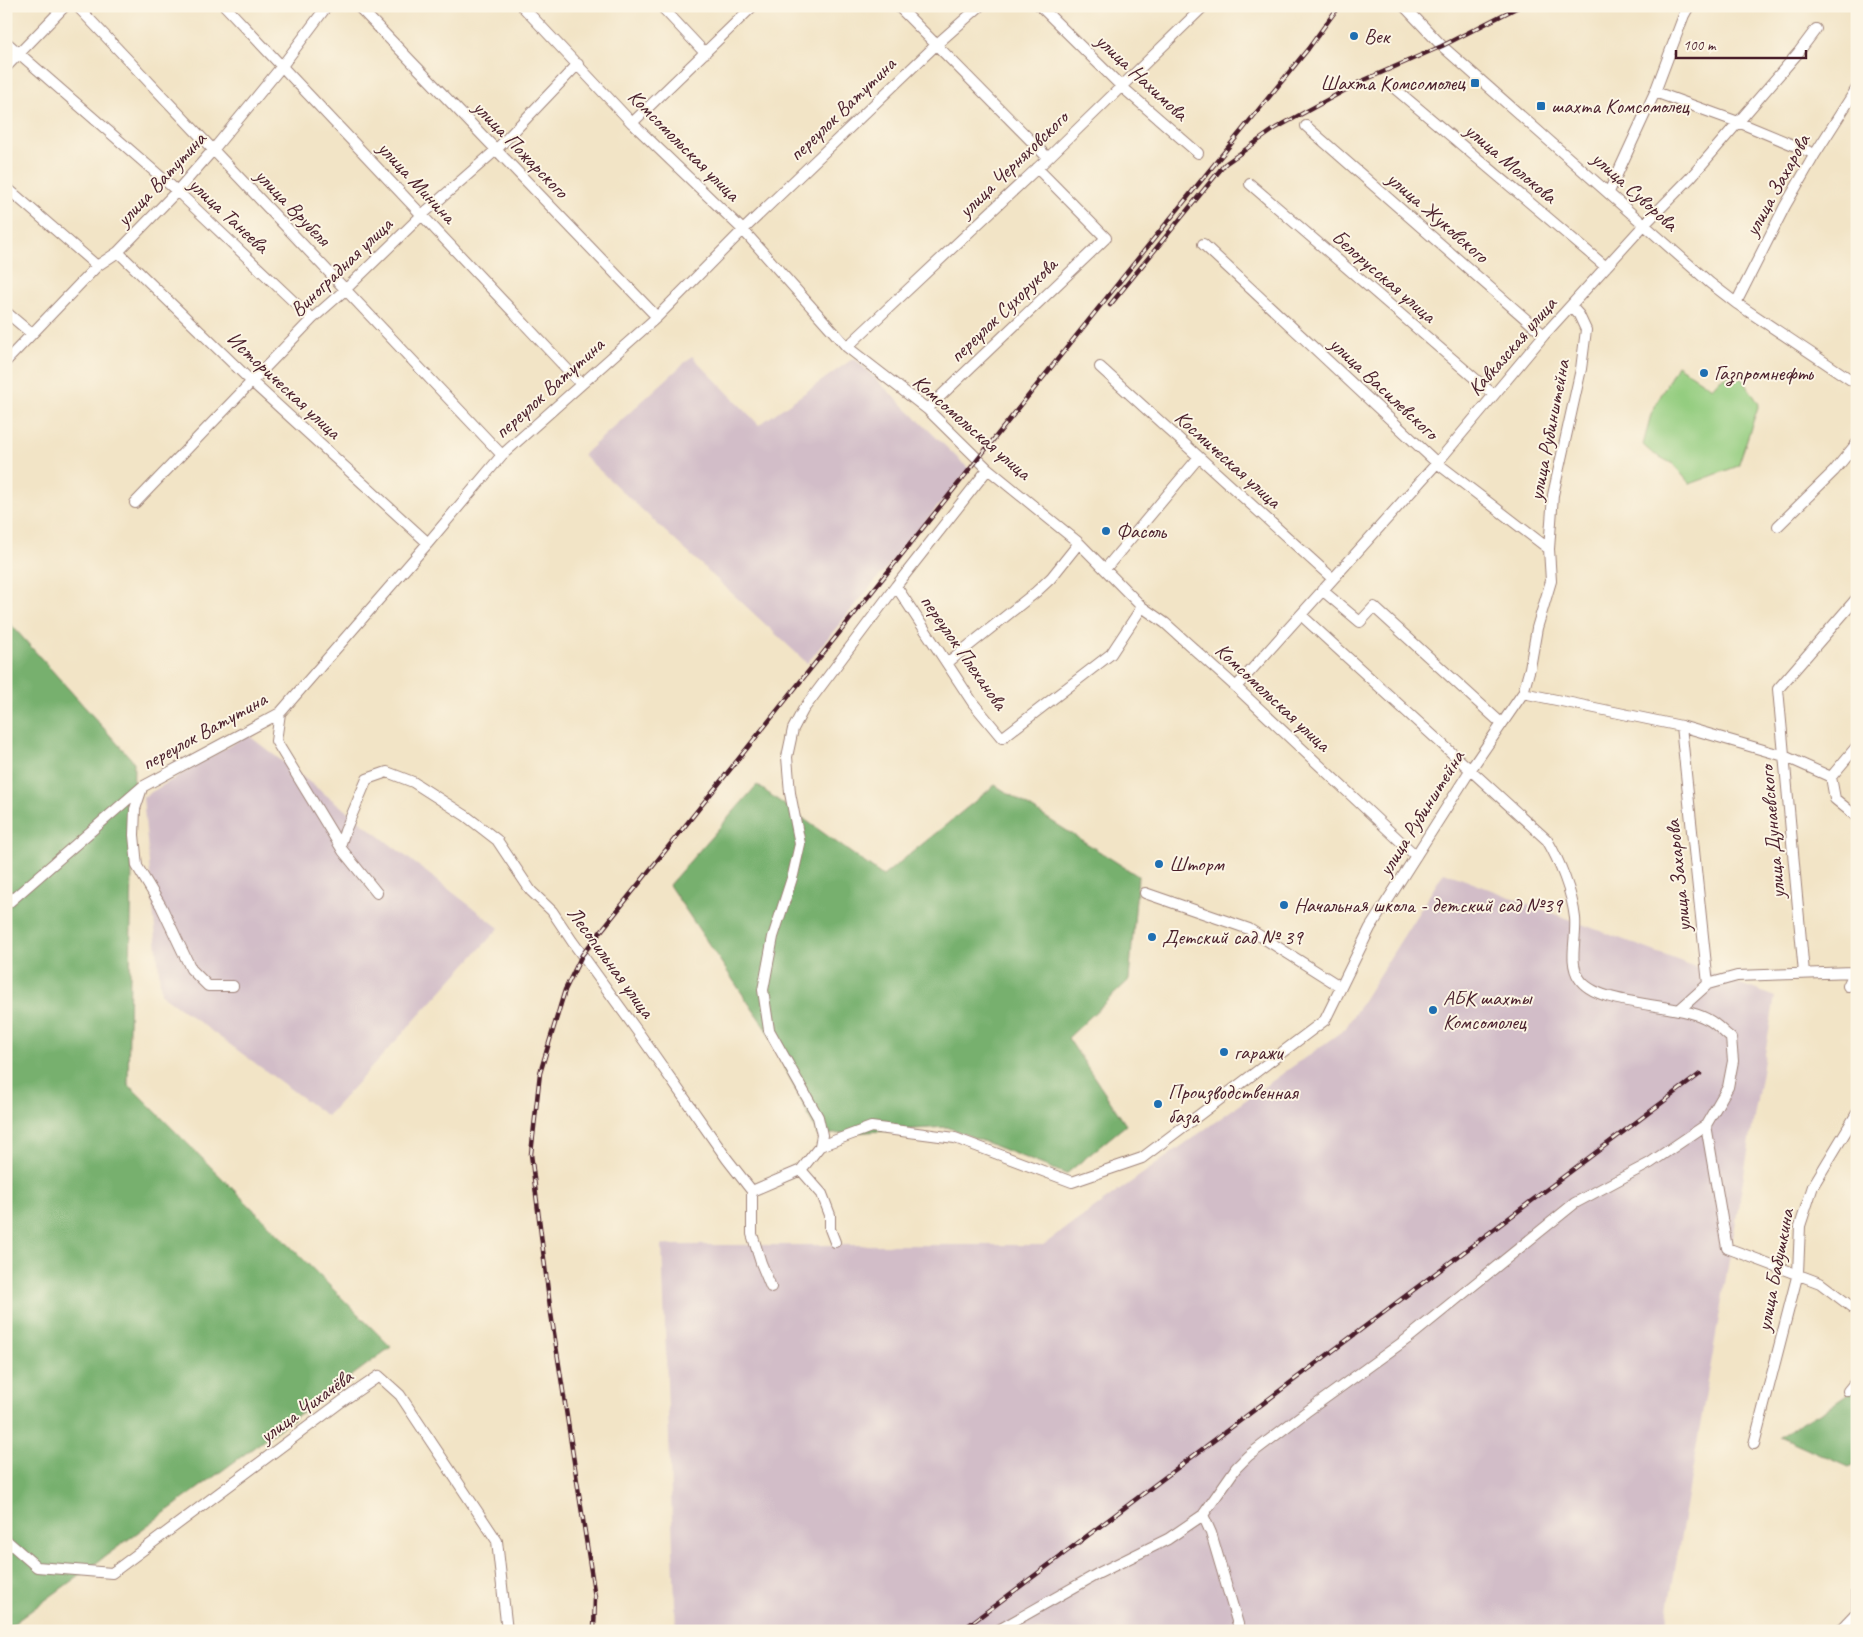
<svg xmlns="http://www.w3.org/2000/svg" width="1863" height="1637" viewBox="0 0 1863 1637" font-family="Caveat,sans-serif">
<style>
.industrial{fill:#d2bdc8}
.green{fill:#94cd80;stroke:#6f7656}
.forest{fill:#77b06e;stroke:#60684c}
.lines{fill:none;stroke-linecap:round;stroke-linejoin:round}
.minor-casing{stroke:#9e8278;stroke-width:12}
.minor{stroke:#fff;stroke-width:10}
.rail-casing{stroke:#4a1f2b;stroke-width:4.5}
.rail{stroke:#fcf5e5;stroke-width:2.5;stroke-dasharray:8;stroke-linecap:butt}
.poi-dot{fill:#1f6fb2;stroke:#fcf5e5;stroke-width:2}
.labels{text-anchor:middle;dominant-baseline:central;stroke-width:4;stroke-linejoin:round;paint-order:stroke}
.poi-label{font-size:21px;fill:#4a1f2b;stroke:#fcf5e5;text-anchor:start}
.street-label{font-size:21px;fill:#4a1f2b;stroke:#fcf5e5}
</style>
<rect width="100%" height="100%" fill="#fcf5e5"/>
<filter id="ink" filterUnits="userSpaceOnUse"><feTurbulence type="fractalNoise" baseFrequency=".02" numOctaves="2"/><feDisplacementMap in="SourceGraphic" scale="10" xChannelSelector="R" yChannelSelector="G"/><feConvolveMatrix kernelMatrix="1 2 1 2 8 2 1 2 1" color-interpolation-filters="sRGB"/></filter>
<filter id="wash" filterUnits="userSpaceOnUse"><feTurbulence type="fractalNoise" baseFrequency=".0096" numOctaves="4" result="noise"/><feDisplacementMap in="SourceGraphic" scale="20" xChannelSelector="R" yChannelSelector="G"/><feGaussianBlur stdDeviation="1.12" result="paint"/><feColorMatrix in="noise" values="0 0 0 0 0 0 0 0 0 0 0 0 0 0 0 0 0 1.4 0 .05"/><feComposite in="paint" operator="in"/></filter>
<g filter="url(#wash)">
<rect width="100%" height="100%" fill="#f2e4c6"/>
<path class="industrial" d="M692 356 759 425 854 358 969 469 807 663 583 455Z
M248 735 499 928 327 1116 161 994 143 797Z
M1444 872 1775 997 1666 1621 1641 1631H676L662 1245H1043L1345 1029Z"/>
<path class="green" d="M1677 365 1712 388 1720 379 1733 374 1744 381 1759 404 1738 466 1690 484 1673 464 1652 453 1643 445 1651 414Z"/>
<path class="forest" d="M6 619 134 762 128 1084 391 1347 6 1629Z
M757 785 883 876 995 785 1138 876 1129 980 1068 1038 1126 1125 1066 1174 947 1127 818 1135 766 1029 669 885Z
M1857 1388V1463L1849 1467 1780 1436 1828 1408Z"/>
</g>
<g filter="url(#ink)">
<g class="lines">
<g class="minor-casing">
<path id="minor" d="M77 6 502 455
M225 6 581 384
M358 6 657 317
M522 6 632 123 743 230 847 347 927 409 988 469 1079 543 1142 607 1165 623 1236 687 1416 856
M661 6 705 53
M898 6 1048 158
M1040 6 1121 86 1198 153
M1404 6 1442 46 1710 283 1736 303 1857 384
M6 42 177 191 312 319
M6 67 65 6
M1393 87 1606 267
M1655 92 1738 122 1815 154
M632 123 753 6
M1306 126 1544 335
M1250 184 1494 395
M6 187 97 266
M1609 192 1655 92 1684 15 1689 6
M1203 244 1437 463 1549 549
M118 252 251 381 428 543
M1736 303 1785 206 1815 154 1857 88
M6 312 32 334
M847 347 1048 158 1204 6
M6 361 97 266 118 252 177 191 213 150 282 66 327 6
M1100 367 1332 578
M927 409 1106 238 1037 168
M135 503 312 319 346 289 423 214 496 150 578 64
M1778 526 1834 471 1857 443
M1106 568 1199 457
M896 586 973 703 1002 738 1111 654 1142 607
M1322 590 1360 622 1374 607 1502 724
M947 663 1036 592 1051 578 1079 543
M1236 687 1437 463 1544 335 1644 225 1691 177 1798 53 1816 29
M1523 693 1681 726 1784 756 1831 777
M280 713 276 741 343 851 377 893
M1831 777 1835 799 1857 817
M1831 777 1857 746
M142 788 135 809 134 835 137 866 161 906 191 969 208 986H233
M340 846 345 831 367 779 387 772 413 782 466 816 497 840 531 891 552 911 572 941 638 1032 727 1159 752 1191
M1145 893 1249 929 1341 987
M6 905 142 787 280 713 428 543 502 455 657 317 743 230 937 44 980 6
M1804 973 1778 689 1857 598
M1708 984 1737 976 1854 972
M1848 986 1856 969
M1679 1010 1708 984 1681 726
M1706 1125 1727 1248 1820 1283 1857 1311
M820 1146 871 1127 955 1138 1072 1182 1142 1158 1325 1020 1370 928 1471 769 1523 693 1530 668 1537 628 1551 581 1549 549 1553 495 1581 369 1586 330 1579 315 1571 306
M835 1242 830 1229V1215L822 1194 801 1170 820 1146 822 1135 818 1117 769 1030 763 990 773 937 793 875 800 844 790 793 787 757 793 729 803 710 896 586 988 469
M771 1287 761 1263 752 1234V1191L801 1170
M1848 1391 1857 1380
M1754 1444 1798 1273 1800 1226 1813 1186 1857 1113
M6 1540 37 1567 112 1573 341 1402 379 1376 400 1395 497 1541 507 1631
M997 1631 1099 1573 1168 1539 1203 1515
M1240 1631 1211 1533 1203 1515 1236 1468 1248 1456 1306 1412 1407 1339 1575 1203 1650 1163 1706 1125 1728 1087 1733 1061 1731 1038C1723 1032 1716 1023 1707 1019 1676 1002 1596 1007 1579 978 1568 962 1577 937 1575 918 1572 892 1560 862 1547 840L1301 615
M1839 1631 1857 1612V1584"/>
</g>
<use href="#minor" class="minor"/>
<g class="rail-casing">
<path id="rail" d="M1110 305 1225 164 1276 128 1360 82 1442 46 1520 6
M594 1631 595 1597 550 1307 531 1154 540 1073 565 990 582 955 1148 246 1308 49 1339 6
M961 1631 1700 1074"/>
</g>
<use href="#rail" class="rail"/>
</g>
</g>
<g class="poi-dot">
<circle cx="1354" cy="36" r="5"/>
<rect x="1470" y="78" width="10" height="10" rx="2.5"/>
<rect x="1536" y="101" width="10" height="10" rx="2.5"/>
<circle cx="1704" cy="373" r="5"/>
<circle cx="1106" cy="531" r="5"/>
<circle cx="1159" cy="864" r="5"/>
<circle cx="1284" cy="905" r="5"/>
<circle cx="1152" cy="937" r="5"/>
<circle cx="1433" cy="1010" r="5"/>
<circle cx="1224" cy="1052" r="5"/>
<circle cx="1158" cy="1104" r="5"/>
</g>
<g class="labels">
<g class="poi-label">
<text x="1364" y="36">Век</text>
<text x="1465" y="83" text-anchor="end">Шахта Комсомолец</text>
<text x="1551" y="106">шахта Комсомолец</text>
<text x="1714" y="373">Газпромнефть</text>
<text x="1116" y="531">Фасоль</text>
<text x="1169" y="864">Шторм</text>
<text x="1294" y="905">Начальная школа - детский сад №39</text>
<text x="1162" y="937">Детский сад № 39</text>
<text x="1443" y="998">АБК шахты<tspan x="1443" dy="24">Комсомолец</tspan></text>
<text x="1234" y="1052">гаражи</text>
<text x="1168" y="1092">Производственная<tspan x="1168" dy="24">база</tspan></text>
</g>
<g class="street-label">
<text transform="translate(1142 77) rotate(43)">улица Нахимова</text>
<text transform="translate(842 109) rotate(-44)">переулок Ватутина</text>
<text transform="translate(684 145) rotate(45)">Комсомольская улица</text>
<text transform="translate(521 149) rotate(46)">улица Пожарского</text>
<text transform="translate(1511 163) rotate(40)">улица Молокова</text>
<text transform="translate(1013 164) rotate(-44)">улица Черняховского</text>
<text transform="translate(161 179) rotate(-47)">улица Ватутина</text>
<text transform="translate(417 182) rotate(47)">улица Минина</text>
<text transform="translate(1777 185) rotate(-61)">улица Захарова</text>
<text transform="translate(1635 191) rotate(42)">улица Суворова</text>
<text transform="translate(293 207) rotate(46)">улица Врубеля</text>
<text transform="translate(229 215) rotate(43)">улица Танеева</text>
<text transform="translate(1438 217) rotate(41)">улица Жуковского</text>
<text transform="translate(341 267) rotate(-44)">Виноградная улица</text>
<text transform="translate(1384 276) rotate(41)">Белорусская улица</text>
<text transform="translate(1003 310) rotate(-44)">переулок Сухорукова</text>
<text transform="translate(1512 346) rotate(-49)">Кавказская улица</text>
<text transform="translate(284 385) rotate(43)">Историческая улица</text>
<text transform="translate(549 388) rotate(-42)">переулок Ватутина</text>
<text transform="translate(1384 388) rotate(43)">улица Василевского</text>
<text transform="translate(972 427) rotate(41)">Комсомольская улица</text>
<text transform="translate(1549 430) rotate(-79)">улица Рубинштейна</text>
<text transform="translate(1228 459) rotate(42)">Космическая улица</text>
<text transform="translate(964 652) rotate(55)">переулок Плеханова</text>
<text transform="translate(1273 697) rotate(43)">Комсомольская улица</text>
<text transform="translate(204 731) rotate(-29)">переулок Ватутина</text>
<text transform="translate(1421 813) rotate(-58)">улица Рубинштейна</text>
<text transform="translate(1772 832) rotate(-95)">улица Дунаевского</text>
<text transform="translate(1678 876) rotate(-96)">улица Захарова</text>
<text transform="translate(611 962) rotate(54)">Лесопильная улица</text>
<text transform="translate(1775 1270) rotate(-79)">улица Бабушкина</text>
<text transform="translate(306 1406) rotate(-36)">улица Чихачёва</text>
</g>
</g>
<rect width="1863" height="1637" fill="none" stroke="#fcf5e5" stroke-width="25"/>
<path d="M1676 50v8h130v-8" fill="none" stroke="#4a1f2b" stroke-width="2.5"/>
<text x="1683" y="50" font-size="15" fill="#4a1f2b" stroke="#fcf5e5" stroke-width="4" paint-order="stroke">100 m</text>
</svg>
